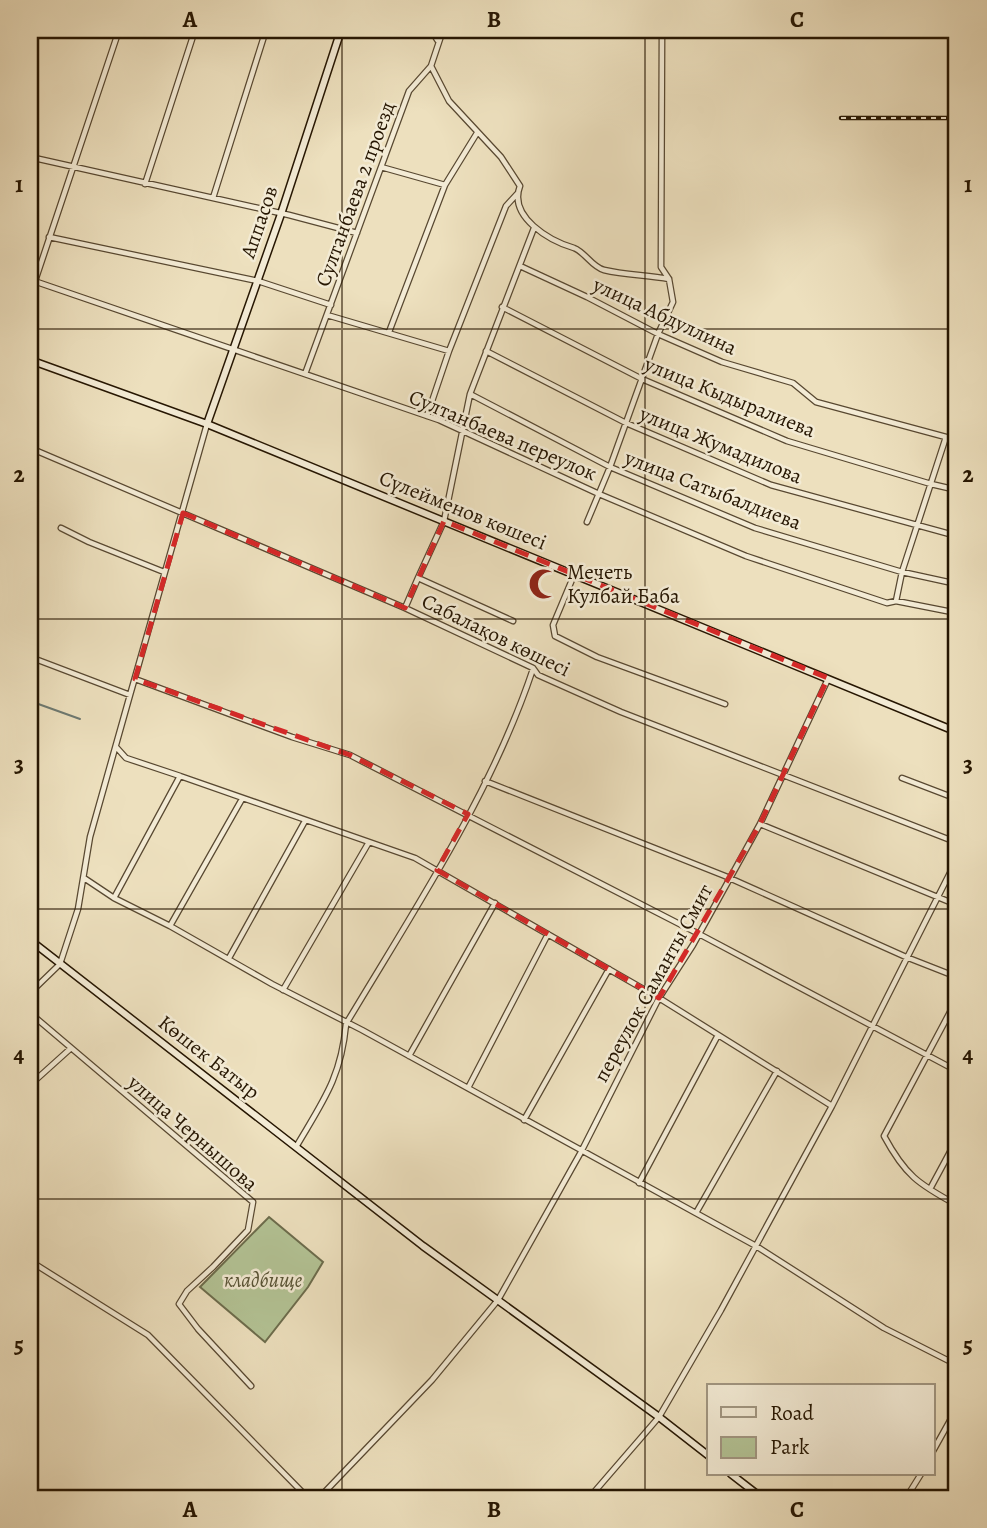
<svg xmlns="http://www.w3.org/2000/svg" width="987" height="1528" viewBox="0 0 987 1528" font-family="Alegreya,serif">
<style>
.green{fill:#b3c395;stroke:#6c6c4c;stroke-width:2}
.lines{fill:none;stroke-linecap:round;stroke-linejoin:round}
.stream{stroke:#6d7971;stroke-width:2}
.street-casing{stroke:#584831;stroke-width:7}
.secondary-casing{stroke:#261602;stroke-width:9}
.street{stroke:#f3ebd5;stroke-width:4.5}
.secondary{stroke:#f3ebd5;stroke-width:6}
.rail-casing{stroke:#261602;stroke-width:4.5}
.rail{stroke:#f3ebd5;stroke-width:2;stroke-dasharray:5;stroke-linecap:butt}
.marked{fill:none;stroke:#d62828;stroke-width:5;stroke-dasharray:14 9;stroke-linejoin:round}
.grid{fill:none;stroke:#261602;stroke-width:2;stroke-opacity:0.55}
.labels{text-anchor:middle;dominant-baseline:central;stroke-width:5;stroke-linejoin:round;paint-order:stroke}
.street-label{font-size:21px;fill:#261602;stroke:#f3ebd5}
.poi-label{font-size:21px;fill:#261602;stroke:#f3ebd5;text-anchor:start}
.park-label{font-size:21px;font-style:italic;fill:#575335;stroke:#f3ebd5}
.neatline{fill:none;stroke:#261602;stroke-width:2.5}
.grid-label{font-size:23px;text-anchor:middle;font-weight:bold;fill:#261602}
</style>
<rect width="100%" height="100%" fill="#ede0be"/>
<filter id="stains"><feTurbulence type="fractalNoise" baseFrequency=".00286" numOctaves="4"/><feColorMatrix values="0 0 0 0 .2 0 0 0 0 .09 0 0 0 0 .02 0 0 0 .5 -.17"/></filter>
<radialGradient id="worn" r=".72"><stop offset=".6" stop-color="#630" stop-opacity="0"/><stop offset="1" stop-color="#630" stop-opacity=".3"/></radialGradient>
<path class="green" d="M269 1217 323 1262 308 1287 265 1342 200 1287Z"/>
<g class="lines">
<path class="stream" d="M30 701 80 719"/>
<g class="street-casing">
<path id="street" d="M431 30 438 41
M431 66 449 101 501 157 520 186C508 217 550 241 574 248 585 252 592 267 604 270 625 275 648 275 669 279
M30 157 289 215 357 233
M381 167 445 185
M145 184 195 30
M213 198 266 30
M49 237 258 281 331 305
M520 266 587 297 658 334 722 362 793 383 816 402 957 440
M34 281 439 420 599 494 746 556 887 603 896 601 957 613
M30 296 119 30
M502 307 642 379 787 441 931 484 957 490
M327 315 449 351
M389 332 445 185 477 133
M486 351 626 423 771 485 957 536
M305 374 409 91 431 66 443 30
M470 394 610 467 755 528 902 572 957 584
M427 416 449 351 506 206 517 194
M30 448 405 608 533 668 538 675 621 712 953 841
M587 522 610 467 658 334 673 302 669 279 661 267 662 30
M61 528 89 542 164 572
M574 575 553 625 555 636 597 657 725 704
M418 578 444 521 470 394 534 228
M896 601 902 572 946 437
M405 608 418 578 513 621
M30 657 130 695 207 424
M135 679 292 737 350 755 699 934 957 1071
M117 748 126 758 180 776
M902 778 957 799
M485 781 725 876 906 957 957 977
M760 824 957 905
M957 830 953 841 957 853
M84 878 114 898
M170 926 242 799
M229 958 305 821
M283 990 369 842
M30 993 60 964 78 909 90 837 130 695
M957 999 884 1136C905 1175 918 1184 957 1205
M30 1013 253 1202 248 1230 213 1267 187 1291 179 1304 198 1329 251 1386
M409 1056 495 903
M30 1085 70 1049
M468 1088 548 934
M832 1106 659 998 415 858 180 776 114 898 170 926 272 984 362 1030 756 1246 884 1328 957 1365
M524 1120 609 969
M296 1147C323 1101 341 1078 346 1024 414 910 491 795 533 669
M639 1183 718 1035
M930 1189 957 1139
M696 1213 777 1071
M30 1261 148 1335 308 1498
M933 1451 957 1408
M319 1498 432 1380 498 1300 581 1152 659 998 693 945 760 824 828 679
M589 1498 659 1417 721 1310 832 1106 957 859
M906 1498 921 1474"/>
</g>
<g class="secondary-casing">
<path id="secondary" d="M30 360 207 424 957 732
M207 424 281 214 341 30
M30 940 423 1246 659 1417 709 1456
M731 1474 762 1498"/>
</g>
<use href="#street" class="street"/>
<use href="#secondary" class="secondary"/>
<g class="rail-casing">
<path id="rail" d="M841 118H957"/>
</g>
<use href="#rail" class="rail"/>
</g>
<path class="marked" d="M183 513 405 608 444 521 828 678 760 824 659 998 437 870 468 814 350 755 135 679Z"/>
<path class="grid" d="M342 30V1498M645 30V1498M30 329H957M30 619H957M30 909H957M30 1199H957"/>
<defs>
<g id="mosque-bare" transform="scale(2.415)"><path d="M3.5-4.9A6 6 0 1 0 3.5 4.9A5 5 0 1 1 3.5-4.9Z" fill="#8f2418" stroke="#f3ebd5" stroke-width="2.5" paint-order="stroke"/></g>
</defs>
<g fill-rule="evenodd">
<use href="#mosque-bare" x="544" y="584"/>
</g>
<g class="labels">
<g class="street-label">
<text transform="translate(355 194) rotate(-70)">Султанбаева 2 проезд</text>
<text transform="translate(259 222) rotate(-71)">Аппасов</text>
<text transform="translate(665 316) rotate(25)">улица Абдуллина</text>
<text transform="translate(730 397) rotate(22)">улица Кыдыралиева</text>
<text transform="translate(503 435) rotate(23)">Султанбаева переулок</text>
<text transform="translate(721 445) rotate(22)">улица Жумадилова</text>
<text transform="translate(713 490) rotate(21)">улица Сатыбалдиева</text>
<text transform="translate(463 510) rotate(22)">Сүлейменов көшесі</text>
<text transform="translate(496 635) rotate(26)">Сабалақов көшесі</text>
<text transform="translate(653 983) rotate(-61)">переулок Саманты Смит</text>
<text transform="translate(209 1057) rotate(38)">Көшек Батыр</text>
<text transform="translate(193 1133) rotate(41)">улица Чернышова</text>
</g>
<g class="poi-label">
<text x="567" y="572">Мечеть<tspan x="567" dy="24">Кулбай Баба</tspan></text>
</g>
<g class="park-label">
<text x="263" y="1280">кладбище</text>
</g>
</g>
<rect width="987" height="1528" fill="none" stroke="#ede0be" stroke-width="77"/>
<rect x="707" y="1384" width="228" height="91" fill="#f3ebd5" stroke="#a19681" stroke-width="2"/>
<rect x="721" y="1407" width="35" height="10" fill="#f3ebd5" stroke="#a19681" stroke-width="2"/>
<text x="770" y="1420" font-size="21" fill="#261602">Road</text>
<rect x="721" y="1437" width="35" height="21" fill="#b3c395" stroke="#a19681" stroke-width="2"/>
<text x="770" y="1454" font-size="21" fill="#261602">Park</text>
<rect x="38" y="38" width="910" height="1452" class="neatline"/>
<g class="grid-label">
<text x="190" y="27">A</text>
<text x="494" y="27">B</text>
<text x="797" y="27">C</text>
<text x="19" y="192">1</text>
<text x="968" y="192">1</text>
<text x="19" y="482">2</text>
<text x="968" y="482">2</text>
<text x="19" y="772">3</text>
<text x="968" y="772">3</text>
<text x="19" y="1062">4</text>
<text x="968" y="1062">4</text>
<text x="19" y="1352">5</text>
<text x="968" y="1352">5</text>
<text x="190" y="1517">A</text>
<text x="494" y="1517">B</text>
<text x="797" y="1517">C</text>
</g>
<rect width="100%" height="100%" filter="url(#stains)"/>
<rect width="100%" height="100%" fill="url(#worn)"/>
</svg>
